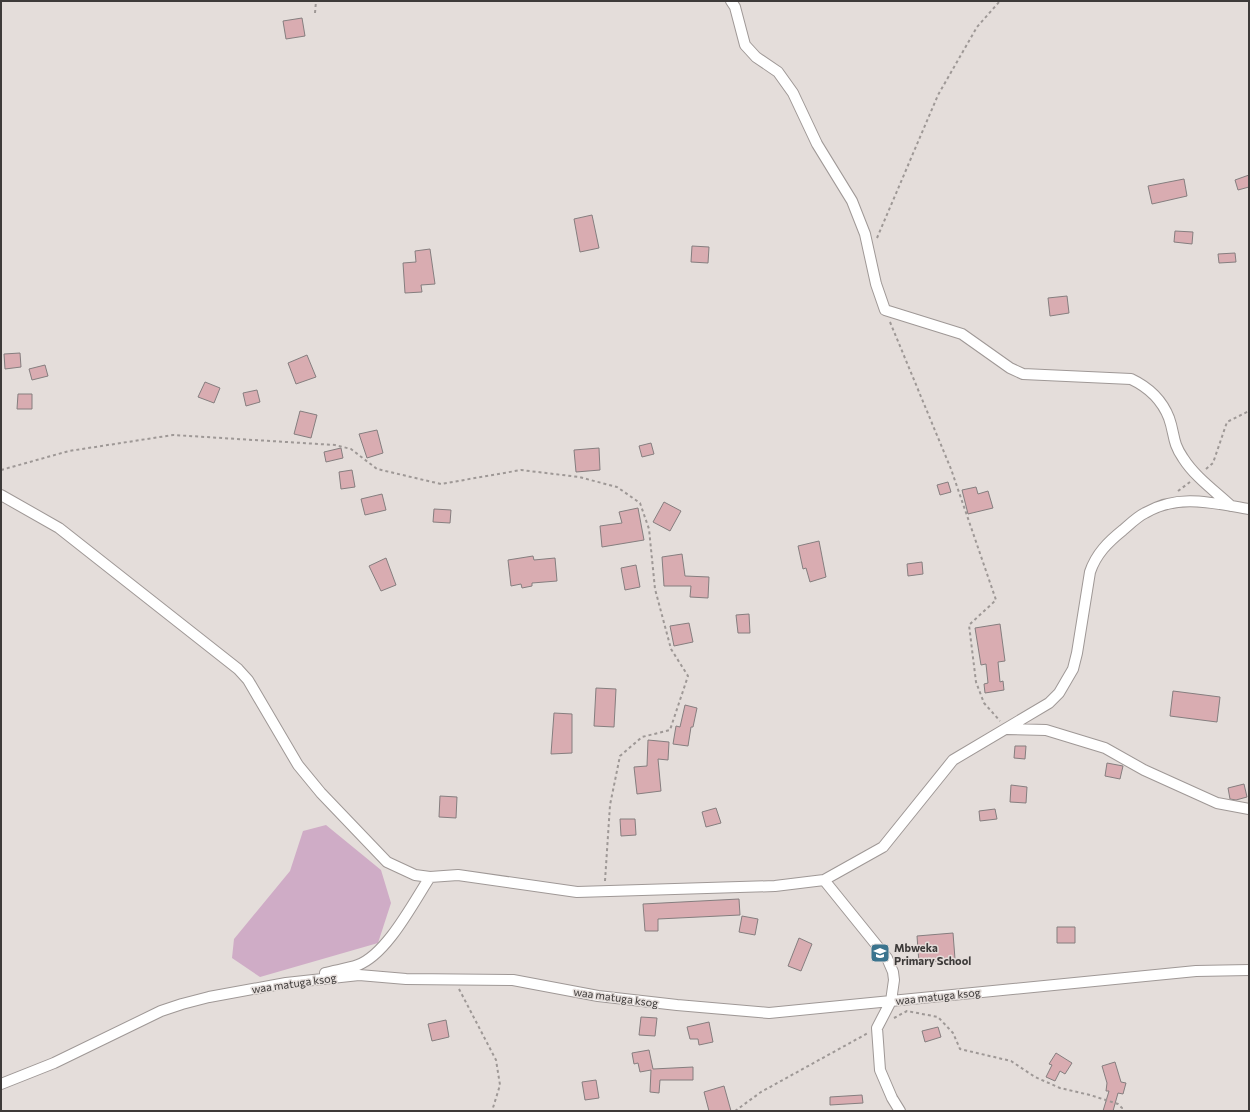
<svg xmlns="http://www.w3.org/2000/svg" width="1250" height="1112" viewBox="0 0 1250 1112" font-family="Commissioner,sans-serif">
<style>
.water{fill:#cfacc6}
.building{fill:#d9acb1;stroke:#857e7f}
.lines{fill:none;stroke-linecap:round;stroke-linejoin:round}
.street-casing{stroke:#9f9896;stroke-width:12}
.path{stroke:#9e9896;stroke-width:2;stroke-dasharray:3 3;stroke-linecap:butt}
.street{stroke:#fff;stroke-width:10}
.labels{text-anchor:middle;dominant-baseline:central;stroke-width:3;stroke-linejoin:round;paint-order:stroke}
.poi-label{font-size:11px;font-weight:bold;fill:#3d3a39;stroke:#e4ddda;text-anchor:start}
.street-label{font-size:11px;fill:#3d3a39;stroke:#e4ddda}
</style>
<rect width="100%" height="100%" fill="#e4ddda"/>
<path class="water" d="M326 825 381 870 391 903 378 943 260 977 232 958 234 939 290 871 303 831Z"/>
<path class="building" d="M302 18 305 36 286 39 283 21Z
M1249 175V187L1238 190 1235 180Z
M1184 179 1187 196 1152 204 1148 186Z
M592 215 599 248 580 252 574 219Z
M1175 231 1193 232 1192 244 1174 242Z
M692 246 709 247 708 263 691 262Z
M430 249 435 284 421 285 422 292 405 293 403 263 416 262 415 251Z
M1235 253 1236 262 1219 263 1218 254Z
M1067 296 1069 313 1050 316 1048 298Z
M20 353 21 367 5 369 4 354Z
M307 355 316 377 296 384 288 363Z
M45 365 48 376 32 380 29 369Z
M205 382 220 388 214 403 198 397Z
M257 390 260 402 246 406 243 393Z
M18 394H32V409H17Z
M300 411 317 415 311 438 294 434Z
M377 430 383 453 367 458 359 434Z
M651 443 654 454 642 457 639 446Z
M341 448 343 458 326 462 324 452Z
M599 448 600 470 576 472 574 450Z
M352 470 355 487 341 489 339 472Z
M948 482 951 492 940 495 937 485Z
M976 487 978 494 988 491 993 508 968 514 962 490Z
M382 494 386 510 365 515 361 499Z
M664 502 681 511 670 531 653 522Z
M638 508 644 540 602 547 600 526 622 523 619 512Z
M434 509 451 510 450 523 433 522Z
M819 541 826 577 810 582 806 568 803 569 798 546Z
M682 554 685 576 709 577 708 598 690 597 691 586H664L662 557Z
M533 556 534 560 555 558 557 581 532 583V586L522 588 521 584 511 586 508 560Z
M386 558 396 585 381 591 369 566Z
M922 562 923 574 908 576 907 564Z
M636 565 640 587 625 590 621 568Z
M749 614 750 633H738L736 615Z
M689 623 693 642 674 646 670 626Z
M1000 624 1005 661 998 662 1000 682 1003 681 1004 690 985 693 984 684 988 683 986 664 981 665 975 628Z
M596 688 616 689 614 727 594 726Z
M1173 691 1220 697 1217 722 1170 716Z
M685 705 697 708 693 727H691L688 746 673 744 676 726 680 727Z
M554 713 572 714V753L551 754Z
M648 740 669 742 668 760 658 759 661 791 637 794 634 767 647 766Z
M1015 746H1026L1025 759 1014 758Z
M1107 763 1123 766 1120 779 1105 776Z
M1244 784 1247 797 1236 800 1230 799 1228 788Z
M1011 785 1027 787 1026 803 1010 802Z
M440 796 457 797 456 818 439 817Z
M716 808 721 823 706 827 702 812Z
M995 809 997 819 980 821 979 811Z
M620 819H635L636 835 621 836Z
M739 899 740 915 658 919V931H645L643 904Z
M742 916 758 919 755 935 739 932Z
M1057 927H1075V943H1057Z
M953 933 955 959 919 963 917 936Z
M799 938 812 944 801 971 788 966Z
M641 1017 657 1018 655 1036 639 1035Z
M446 1020 449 1037 432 1041 428 1024Z
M709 1022 713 1042 699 1045 698 1039H690L687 1027Z
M938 1027 941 1037 925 1042 922 1031Z
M649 1050 653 1069 693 1067V1080H660L659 1093 650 1092 651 1070 640 1072 638 1063 634 1064 632 1053Z
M1056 1053 1072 1063 1065 1074 1060 1071 1055 1081 1046 1077 1052 1065 1049 1064Z
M1115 1062 1121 1082 1126 1083 1123 1094 1118 1093 1113 1111H1103L1109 1091H1106L1107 1083 1102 1066Z
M596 1080 599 1098 585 1100 582 1082Z
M724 1086 731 1111H709L704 1092Z
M862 1095 863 1103 830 1105V1097Z"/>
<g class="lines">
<g class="street-casing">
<path id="street" d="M731 1 735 7 745 45 756 57 778 72 793 93 817 144 852 201 865 234 876 284 885 310 962 334 1010 368 1023 374 1131 379C1148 387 1162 400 1169 418 1175 435 1172 442 1183 458 1195 477 1215 491 1231 506
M1 495 59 528 238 669 248 680 298 765 321 793 387 862 415 875 430 877 458 875 577 892 775 886 824 880 883 847 953 760 1049 703 1059 693 1073 669 1077 653 1090 572C1096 554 1108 542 1123 530 1130 524 1137 517 1145 513 1179 493 1213 503 1249 509
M1007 729 1046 730 1105 748 1144 770 1217 803 1249 809
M824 880 887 958 893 972 894 980 891 1001 877 1028 880 1070 892 1098 900 1111
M325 973C336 970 347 969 358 965 387 954 413 903 430 877
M1 1084 54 1063 161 1011 182 1004 209 997 286 983 359 975 406 979 513 980 598 996 677 1005 769 1013 1196 971 1249 970"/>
</g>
<path class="path" d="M315 13 316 1
M877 238 938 95 977 27 1000 1
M890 322 951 469 996 600 969 625 976 682 984 703 1000 721
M1206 469 1213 463 1227 422 1249 411
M1 470 69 451 173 435 335 445 351 449 377 469 441 484 521 470 579 477 617 487 640 503 649 529 655 589 671 649 688 676 670 730 642 737 620 756 610 805 605 881
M1178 491 1190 482
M459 989 496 1060 500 1085 492 1111
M894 1018 907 1011 938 1017 953 1033 960 1049 1011 1061 1035 1077 1060 1088 1090 1095 1118 1104 1122 1108 1121 1111
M735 1111 761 1092 868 1033"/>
<use href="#street" class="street"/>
</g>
<defs>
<g id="school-square" transform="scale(1)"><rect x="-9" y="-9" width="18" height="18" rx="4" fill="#3b748e" stroke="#e4ddda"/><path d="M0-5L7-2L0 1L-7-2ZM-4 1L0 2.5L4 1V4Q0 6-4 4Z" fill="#fff"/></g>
</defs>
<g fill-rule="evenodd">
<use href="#school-square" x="880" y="953"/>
</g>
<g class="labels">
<g class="poi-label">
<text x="894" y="947">Mbweka<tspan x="894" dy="13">Primary School</tspan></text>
</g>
<g class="street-label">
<text transform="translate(294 983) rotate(-8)">waa matuga ksog</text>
<text transform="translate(938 996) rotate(-6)">waa matuga ksog</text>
<text transform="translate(616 997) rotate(8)">waa matuga ksog</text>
</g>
</g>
<rect width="1250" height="1112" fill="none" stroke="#3d3a39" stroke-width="4"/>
</svg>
